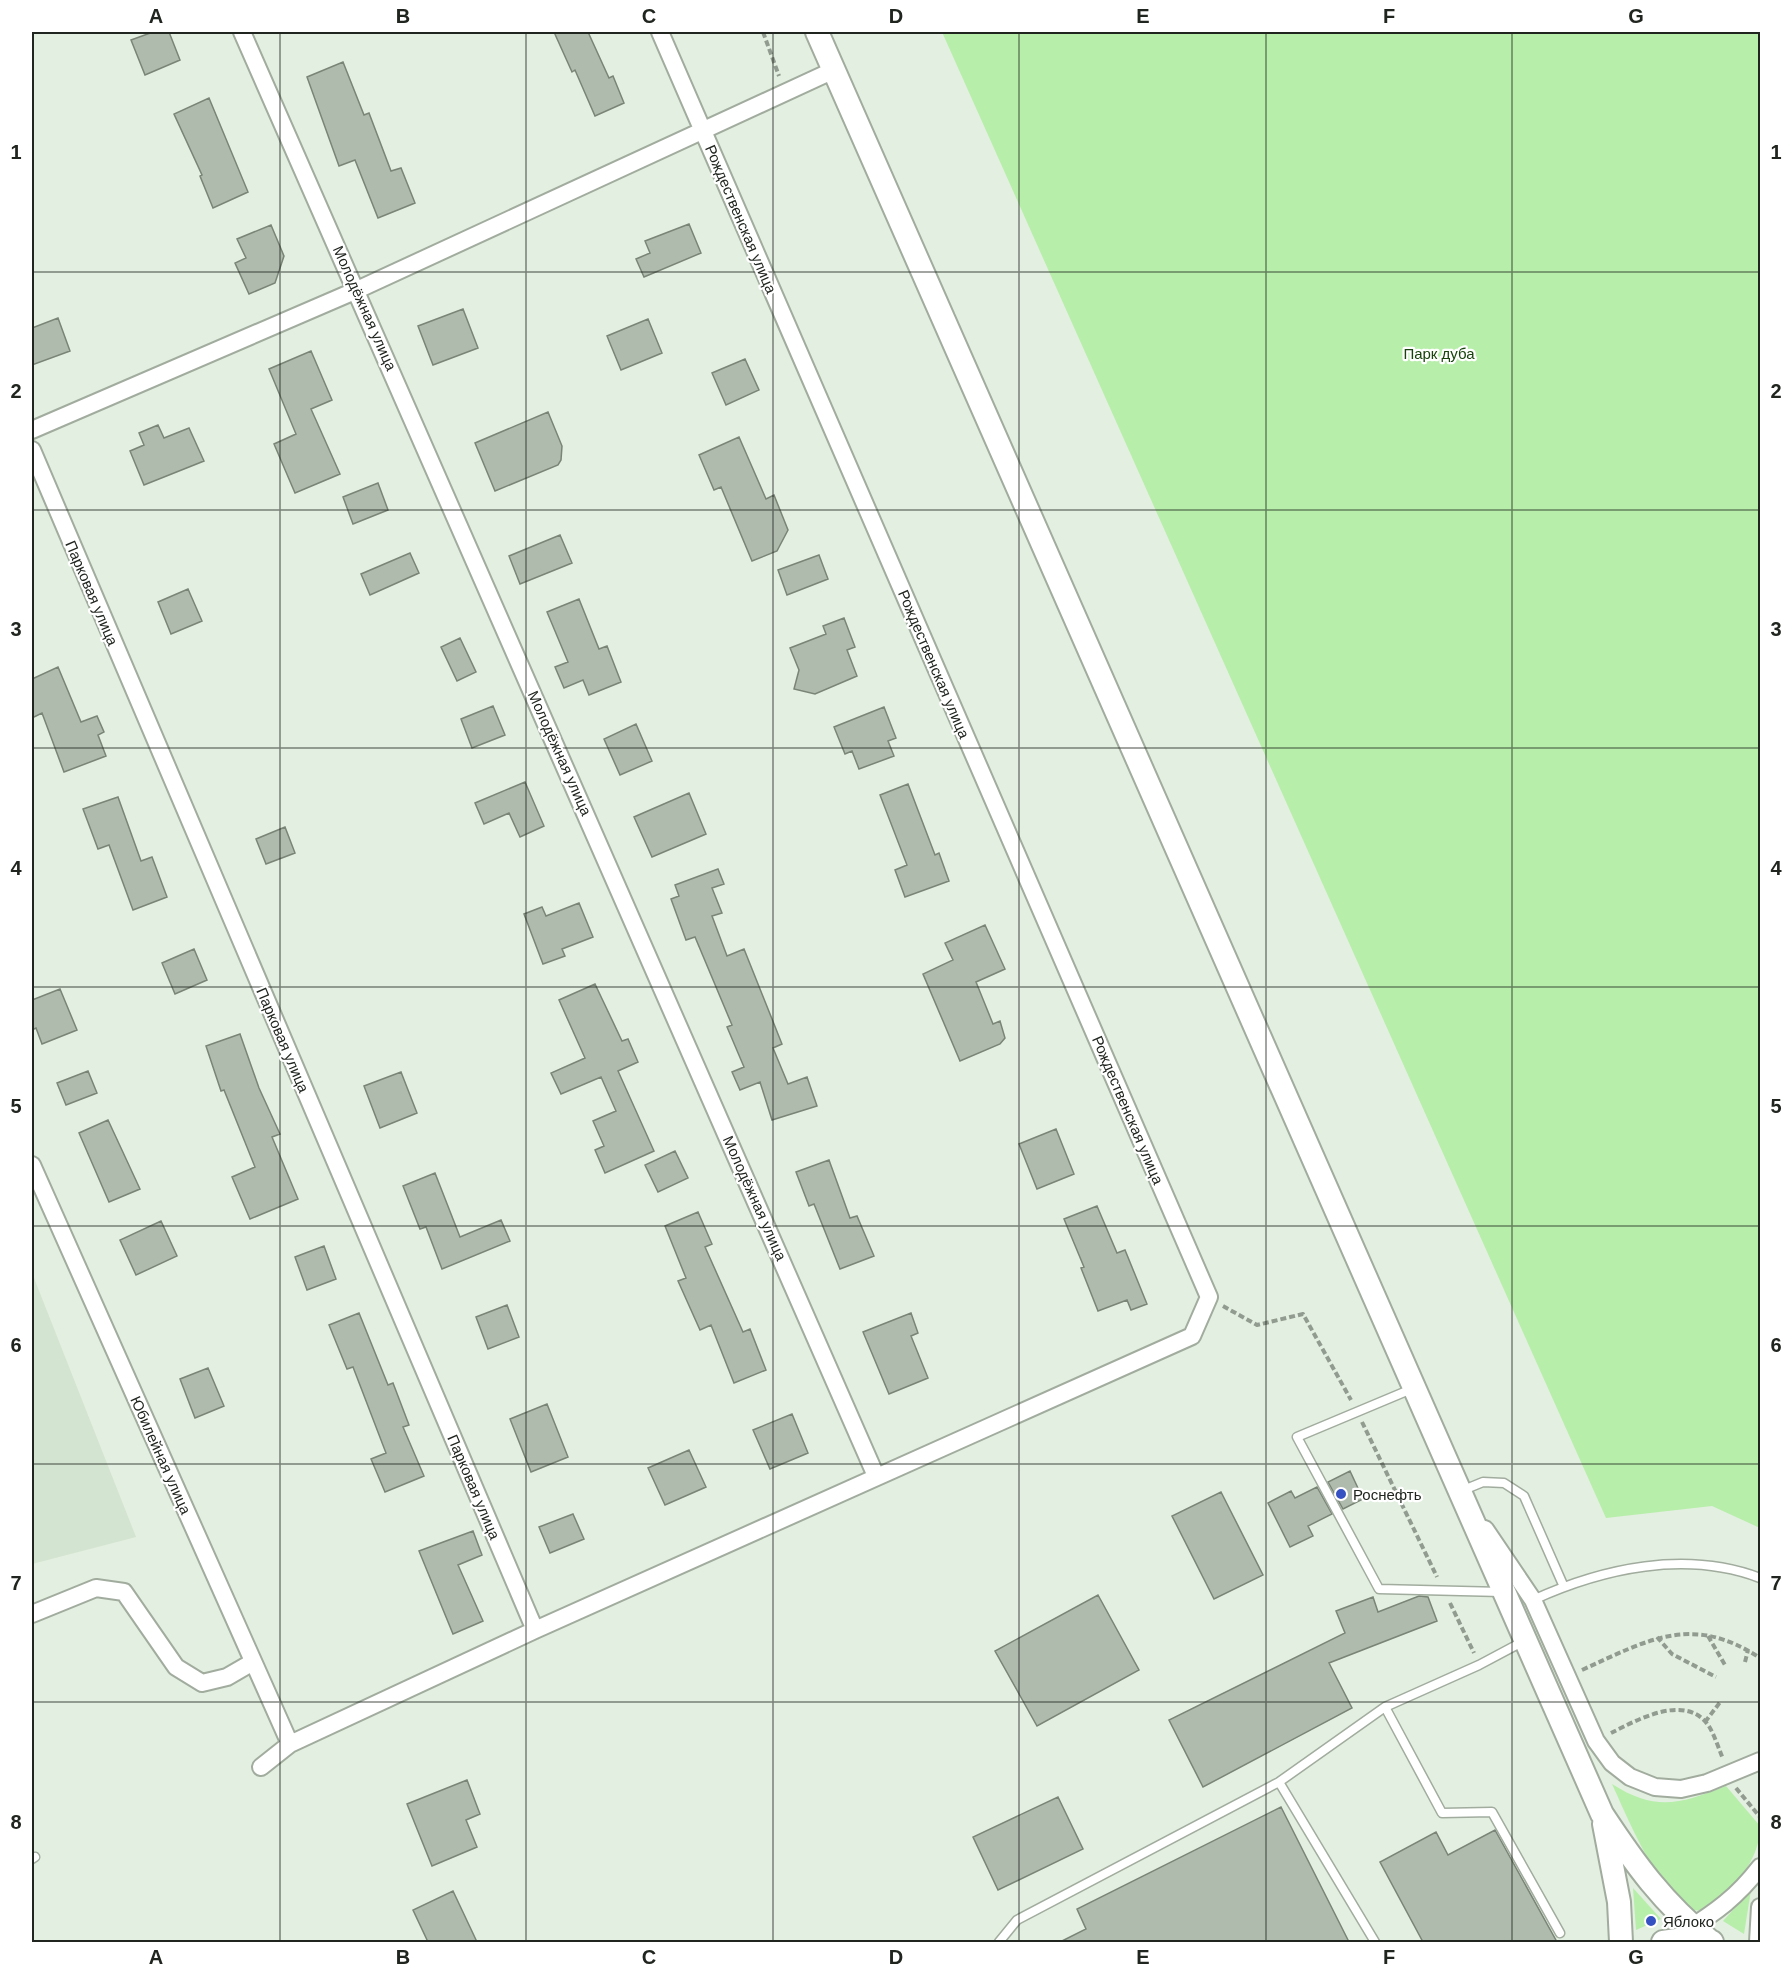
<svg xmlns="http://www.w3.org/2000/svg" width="1792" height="1974" viewBox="0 0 1792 1974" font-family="Helvetica,sans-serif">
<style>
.built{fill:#d3e4d0}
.green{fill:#b7eeaa}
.building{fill:#afbbad;stroke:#7a8477;stroke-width:1.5}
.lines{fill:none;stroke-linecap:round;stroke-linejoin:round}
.lane-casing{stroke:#a1ac9e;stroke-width:11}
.street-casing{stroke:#a1ac9e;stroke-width:20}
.secondary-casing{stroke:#a1ac9e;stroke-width:26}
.path{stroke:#929b90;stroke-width:4;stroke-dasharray:6 3;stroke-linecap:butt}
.lane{stroke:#fff;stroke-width:8}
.street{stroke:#fff;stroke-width:16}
.secondary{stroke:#fff;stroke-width:22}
.grid{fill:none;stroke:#20251f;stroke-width:1.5;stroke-opacity:0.55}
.poi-dot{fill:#3651c2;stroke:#fff;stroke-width:2}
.labels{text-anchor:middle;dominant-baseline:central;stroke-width:4.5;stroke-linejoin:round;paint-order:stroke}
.street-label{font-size:15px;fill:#20251f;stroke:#fff}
.park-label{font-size:15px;fill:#18430c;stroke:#fff}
.poi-label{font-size:15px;fill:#20251f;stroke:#fff;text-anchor:start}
.neatline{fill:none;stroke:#20251f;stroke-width:2}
.grid-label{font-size:20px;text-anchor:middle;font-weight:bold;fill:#20251f}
</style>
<rect width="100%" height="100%" fill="#e3efe0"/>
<path class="built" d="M32 1273 136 1537 32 1564Z"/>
<path class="green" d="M942 32H1760V1528L1712 1506 1606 1518Z
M1612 1784C1656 1812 1680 1804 1726 1786L1760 1826C1760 1852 1746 1872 1729 1890 1721 1898 1707 1913 1694 1910 1661 1900 1626 1814 1612 1784Z
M1633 1888 1661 1919 1636 1930Z
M1751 1890 1744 1934 1723 1921Z"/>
<path class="building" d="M153 32H169L180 60 145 75 131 40Z
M554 32H588L609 78 613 76 624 103 595 116 575 70 572 72Z
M343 62 364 115 369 113 391 171 401 168 415 203 378 218 355 160 339 166 307 77Z
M209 98 248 192 213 208 200 176 202 175 174 114Z
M689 224 701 253 644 277 636 259 650 253 645 241Z
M271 225 284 256 275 283 249 294 235 263 246 258 237 239Z
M463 309 478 348 433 365 418 326Z
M58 318 70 351 32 365V328Z
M648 319 662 353 621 370 607 336Z
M311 351 332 400 311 409 340 474 295 493 274 444 296 434 269 369Z
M745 359 759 390 726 405 712 373Z
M548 412 562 446 561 460 558 465 495 491 475 443Z
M158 425 164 438 189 428 204 461 144 485 130 451 144 445 139 433Z
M739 437 766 499 774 495 788 530 777 551 752 561 721 487 714 490 699 455Z
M378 483 388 510 353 524 343 497Z
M560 535 572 563 520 584 509 556Z
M410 553 419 573 370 595 361 574Z
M819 555 828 579 787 595 778 570Z
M188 589 202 621 171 634 158 602Z
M579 599 599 649 607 646 621 682 589 695 583 680 564 688 555 667 568 662 547 612Z
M844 618 855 647 847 650 857 676 815 694 794 689 799 670 790 648 826 634 823 626Z
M460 638 476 672 457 681 441 647Z
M58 667 81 722 97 716 104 732 98 735 106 756 64 772 42 713 32 718V679Z
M493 706 505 735 472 748 461 719Z
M884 707 896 738 888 741 894 756 859 769 852 751 845 754 834 727Z
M636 724 652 761 620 775 604 739Z
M525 782 544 826 520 837 509 813 484 824 475 803Z
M908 784 935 855 939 853 949 881 905 897 895 870 907 865 880 795Z
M689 793 706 834 652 857 634 817Z
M118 797 141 861 152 857 167 897 133 910 109 845 98 849 83 809Z
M285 827 295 853 266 864 256 839Z
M718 869 724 884 712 888 722 913 712 916 727 956 744 949 782 1044 773 1048 788 1084 807 1077 817 1106 772 1120 760 1082 740 1090 732 1072 744 1067 727 1027 732 1025 695 937 686 940 671 899 679 896 675 885Z
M579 903 593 937 562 949 565 956 543 964 524 914 542 907 546 916Z
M985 925 1005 969 976 982 993 1024 1000 1021 1005 1038 1000 1044 960 1061 923 974 953 960 945 943Z
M194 949 207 980 175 994 162 963Z
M595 984 622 1041 628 1039 638 1062 618 1071 654 1151 605 1173 595 1150 604 1146 593 1121 616 1111 601 1077 561 1094 551 1073 585 1058 559 1000Z
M60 989 77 1030 42 1044 36 1028 32 1030V1000Z
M240 1034 259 1088 280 1134 272 1137 298 1199 250 1219 232 1177 255 1167 224 1090 221 1091 206 1046Z
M88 1071 97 1093 66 1105 57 1083Z
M401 1072 417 1113 380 1128 364 1086Z
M108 1120 140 1189 109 1202 79 1133Z
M1056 1129 1074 1174 1037 1189 1019 1144Z
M675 1151 688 1178 658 1192 645 1165Z
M829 1160 850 1218 857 1216 874 1256 840 1269 814 1204 809 1206 796 1172Z
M435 1173 460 1237 501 1220 510 1241 442 1269 426 1227 420 1229 403 1186Z
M1097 1206 1117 1253 1125 1250 1147 1304 1131 1310 1127 1300 1098 1311 1081 1268 1084 1267 1064 1219Z
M698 1212 712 1244 705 1247 743 1332 750 1329 766 1370 734 1383 711 1325 700 1330 678 1281 686 1278 665 1226Z
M161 1221 177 1256 136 1275 120 1240Z
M324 1246 336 1279 307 1290 295 1257Z
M507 1305 519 1337 488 1349 476 1317Z
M359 1313 388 1385 393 1383 409 1425 403 1427 424 1476 385 1492 371 1459 386 1453 353 1367 347 1369 329 1325Z
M911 1313 918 1333 911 1336 928 1378 889 1394 863 1332Z
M208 1368 224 1406 195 1418 180 1379Z
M547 1404 568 1457 531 1472 510 1419Z
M792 1414 808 1453 770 1469 753 1430Z
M689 1450 706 1487 665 1505 648 1468Z
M1350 1471 1363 1499 1343 1509 1328 1482Z
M1317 1487 1332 1514 1308 1526 1313 1536 1290 1547 1268 1503 1291 1491 1295 1498Z
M1221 1492 1263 1575 1214 1599 1172 1516Z
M573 1514 584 1539 550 1553 539 1527Z
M473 1531 482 1555 458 1565 483 1621 453 1634 419 1551Z
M1098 1595 1139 1670 1037 1726 995 1651Z
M1419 1596 1428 1597 1437 1621 1329 1663 1352 1708 1203 1787 1169 1720 1345 1633 1336 1611 1373 1597 1378 1612Z
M467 1780 480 1814 466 1820 477 1847 432 1866 407 1804Z
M1058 1797 1083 1849 998 1890 973 1837Z
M1281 1807 1349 1942H1060L1086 1929 1077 1909Z
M1495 1830 1557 1942H1423L1380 1862 1436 1832 1448 1855Z
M453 1891 477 1942H428L413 1910Z"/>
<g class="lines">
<g class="lane-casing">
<path id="lane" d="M1414 1388 1297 1437 1379 1589 1502 1592
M1461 1491 1483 1482 1504 1483 1524 1496 1564 1587
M1533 1600C1603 1568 1686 1550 1760 1578
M1385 1707 1442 1813 1492 1812 1560 1933
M1279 1782 1375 1942
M32 1859 35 1857
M999 1942 1017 1920 1279 1782 1385 1707 1479 1665 1524 1641"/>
</g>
<g class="street-casing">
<path id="street" d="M242 32 876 1476
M32 430 357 290 834 70
M32 450 535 1630
M32 1165 290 1744
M1485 1529 1533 1600 1596 1741 1612 1763 1630 1777 1655 1787 1681 1789 1707 1783 1760 1761
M32 1614 96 1588 124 1592 176 1667 202 1683 227 1677 253 1662
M261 1767 290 1744 535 1630 1192 1336 1209 1297 660 32
M1684 1932C1716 1912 1737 1897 1760 1867
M1758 1942 1760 1907"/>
</g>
<g class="secondary-casing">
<path id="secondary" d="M817 32 1602 1814C1635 1864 1663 1903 1710 1941
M1604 1824 1619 1902 1621 1942
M1663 1942 1691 1938 1712 1942"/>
</g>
<path class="path" d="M763 32 779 76
M1223 1306 1257 1325 1303 1314 1351 1400
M1362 1422 1437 1577
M1450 1603 1474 1653
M1708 1636 1725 1665
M1657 1637 1672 1654 1716 1677
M1745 1662 1748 1650
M1582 1670C1648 1640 1692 1613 1760 1658
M1705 1722 1721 1701
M1611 1733C1637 1720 1688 1691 1710 1728 1715 1737 1719 1749 1723 1759
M1736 1788 1760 1817"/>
<use href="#lane" class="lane"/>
<use href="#street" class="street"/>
<use href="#secondary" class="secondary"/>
</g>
<path class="grid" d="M280 32V1942M526 32V1942M773 32V1942M1019 32V1942M1266 32V1942M1512 32V1942M32 272H1760M32 510H1760M32 748H1760M32 987H1760M32 1226H1760M32 1464H1760M32 1702H1760"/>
<g class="poi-dot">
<circle cx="1341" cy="1494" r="6"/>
<circle cx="1651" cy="1921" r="6"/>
</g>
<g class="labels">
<g class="street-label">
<text transform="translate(741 219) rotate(67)">Рождественская улица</text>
<text transform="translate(365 308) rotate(66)">Молодёжная улица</text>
<text transform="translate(92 593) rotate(67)">Парковая улица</text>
<text transform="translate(934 664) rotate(67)">Рождественская улица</text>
<text transform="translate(560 753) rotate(66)">Молодёжная улица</text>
<text transform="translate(283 1040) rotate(67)">Парковая улица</text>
<text transform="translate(1128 1110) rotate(67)">Рождественская улица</text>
<text transform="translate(755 1198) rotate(66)">Молодёжная улица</text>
<text transform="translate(161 1455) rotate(66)">Юбилейная улица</text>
<text transform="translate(474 1487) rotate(67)">Парковая улица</text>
</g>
<g class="park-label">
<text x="1439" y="353">Парк дуба</text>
</g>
<g class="poi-label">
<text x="1353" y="1494">Роснефть</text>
<text x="1663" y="1921">Яблоко</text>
</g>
</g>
<rect width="1792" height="1974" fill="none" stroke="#ffffff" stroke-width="66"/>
<rect x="33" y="33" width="1726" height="1908" class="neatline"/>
<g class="grid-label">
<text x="156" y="23">A</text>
<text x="403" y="23">B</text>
<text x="649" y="23">C</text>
<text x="896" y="23">D</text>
<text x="1143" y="23">E</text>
<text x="1389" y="23">F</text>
<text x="1636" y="23">G</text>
<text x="16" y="159">1</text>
<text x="1776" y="159">1</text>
<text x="16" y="398">2</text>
<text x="1776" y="398">2</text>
<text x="16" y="636">3</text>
<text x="1776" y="636">3</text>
<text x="16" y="875">4</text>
<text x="1776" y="875">4</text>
<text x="16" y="1113">5</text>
<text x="1776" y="1113">5</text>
<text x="16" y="1352">6</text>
<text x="1776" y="1352">6</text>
<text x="16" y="1590">7</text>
<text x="1776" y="1590">7</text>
<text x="16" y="1829">8</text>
<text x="1776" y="1829">8</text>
<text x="156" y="1964">A</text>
<text x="403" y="1964">B</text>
<text x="649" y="1964">C</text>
<text x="896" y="1964">D</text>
<text x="1143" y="1964">E</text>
<text x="1389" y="1964">F</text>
<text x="1636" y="1964">G</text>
</g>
</svg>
